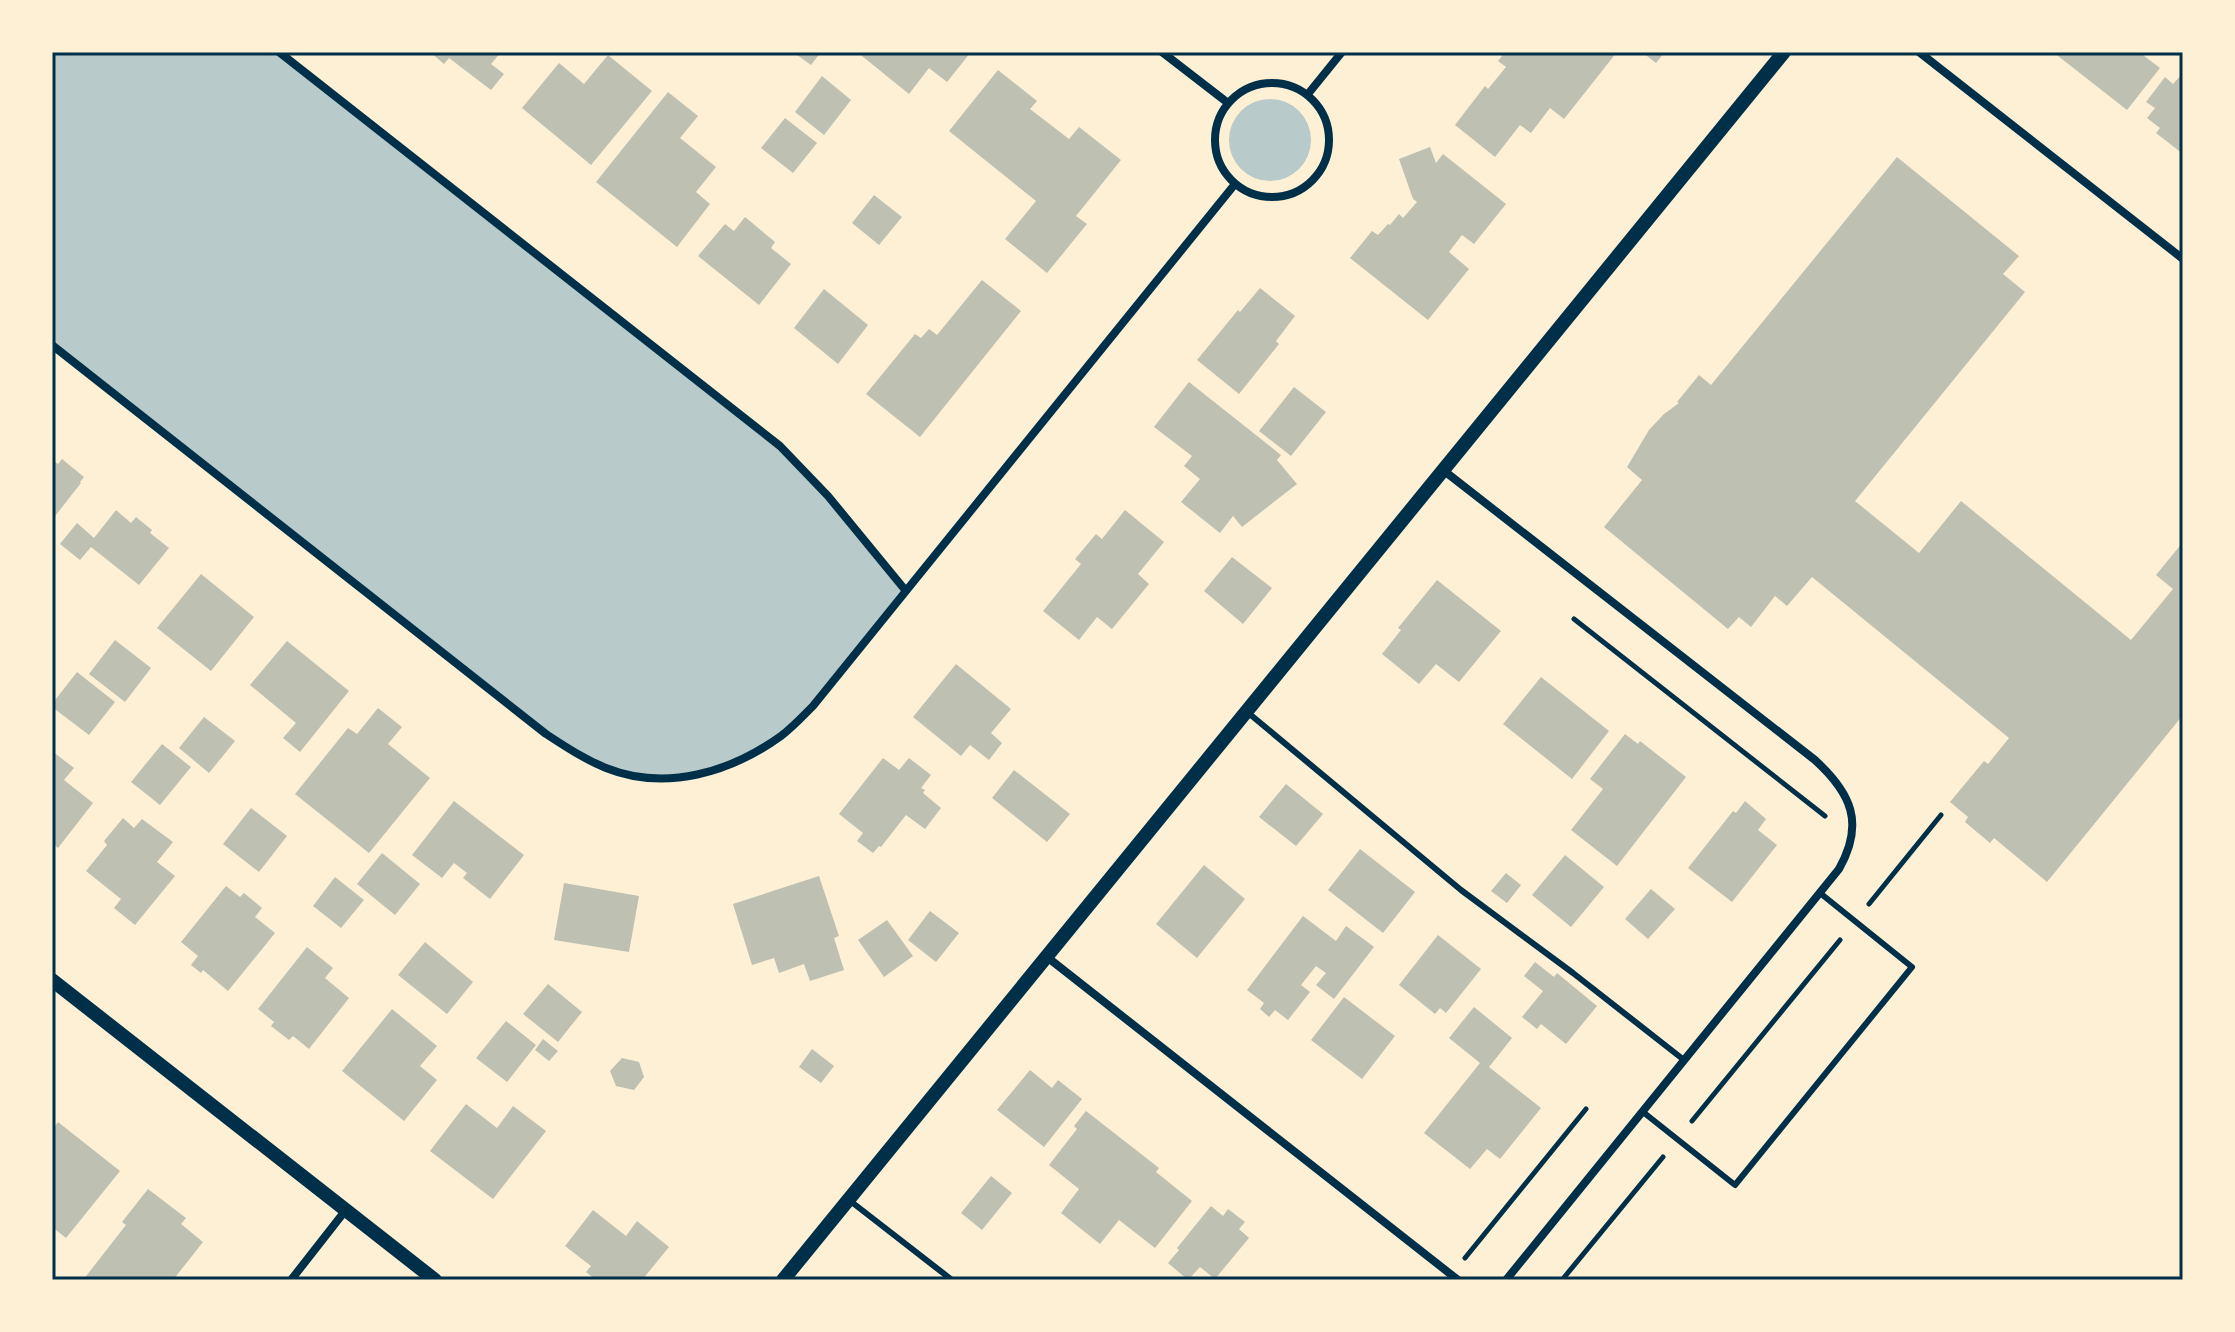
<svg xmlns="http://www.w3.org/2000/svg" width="2235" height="1332" viewBox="0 0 2235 1332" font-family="'Varela Round',sans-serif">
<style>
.green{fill:#b9caca}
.building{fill:#bec0b2}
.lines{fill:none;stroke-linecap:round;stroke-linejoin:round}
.path{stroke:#003049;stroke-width:5}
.service{stroke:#003049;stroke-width:6}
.minor{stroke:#003049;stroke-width:8}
.tertiary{stroke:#003049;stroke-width:14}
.neatline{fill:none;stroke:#003049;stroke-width:3}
</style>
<rect width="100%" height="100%" fill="#fdf0d5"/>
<path class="green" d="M52 52H279L780 446 906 591 813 706 784 734 722 769 650 778 609 769 578 754 52 345Z
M1229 140a41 41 0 1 1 82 0a41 41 0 1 1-82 0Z"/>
<path class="building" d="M430 52H501L491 64 504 74 491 90 449 58 444 64Z
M793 52H821L811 65Z
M865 52H971L947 82 929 68 909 94 862 56Z
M1505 52H1617L1564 119 1550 108 1531 133 1520 125 1495 157 1455 125 1485 86 1488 89 1506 67 1498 61Z
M1642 52H1665L1656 63Z
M2053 52H2139L2160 68 2127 110Z
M608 55 652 91 591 165 522 108 559 63 584 84Z
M998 70 1037 101 1030 109 1069 139 1079 127 1121 160 1076 216 1087 224 1047 273 1005 239 1036 201 949 131Z
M2183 73V154L2156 133 2160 128 2147 118 2155 108 2146 102 2165 77 2173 84Z
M822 76 851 100 824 135 795 112Z
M668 92 698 116 680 138 716 167 696 192 710 204 677 247 596 182Z
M785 118 817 143 793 173 761 148Z
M1430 147 1436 163 1443 154 1506 204 1474 244 1462 235 1449 252 1469 269 1428 320 1350 258 1372 231 1378 235 1388 224 1390 225 1399 214 1403 218 1417 202 1413 199 1399 159Z
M1897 157 2019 256 2003 274 2025 292 1855 501 1919 553 1961 501 2131 640 2173 589 2156 575 2183 542V715L2047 882 1994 838 1990 843 1965 822 1968 817 1950 802 1984 761 1988 764 2009 738 1812 577 1787 606 1775 596 1751 627 1739 617 1728 629 1604 527 1642 480 1627 467 1649 430 1664 414 1679 403 1677 402 1699 375 1711 385Z
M874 195 902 217 879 245 852 223Z
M745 217 775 242 771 248 791 264 759 305 698 256 725 224 734 231Z
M982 280 1021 311 920 437 866 394 915 334 921 338 929 329 937 335Z
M1260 288 1295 316 1276 341 1279 344 1239 394 1197 360 1238 310 1240 312Z
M824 289 868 325 838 364 794 328Z
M1189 382 1281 455 1277 460 1297 484 1242 527 1233 516 1220 533 1181 502 1200 479 1184 466 1192 456 1154 427Z
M1294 387 1326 412 1291 456 1259 431Z
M62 459 84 477 80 482 81 483 52 520V460L58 464Z
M116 510 131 523 136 517 152 530 150 533 169 548 139 585 91 547 80 560 60 544 77 523 94 538Z
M1125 510 1164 542 1138 574 1149 584 1112 629 1097 617 1079 640 1043 611 1081 564 1075 559 1096 534 1102 539Z
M1232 557 1272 588 1243 624 1204 591Z
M201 574 254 617 211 671 157 628Z
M1437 580 1501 631 1459 682 1436 664 1419 684 1382 654 1401 630 1398 628Z
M115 640 151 668 125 702 89 674Z
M287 641 349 691 300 752 283 738 296 723 250 685Z
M956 664 1011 709 991 733 1002 743 989 760 970 745 961 756 913 717Z
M77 672 115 702 89 735 52 707V704Z
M1541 677 1609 731 1572 779 1503 724Z
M378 708 402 727 388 744 430 778 369 853 295 794 348 728 357 734Z
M204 717 235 741 209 773 179 748Z
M1625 734 1638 744 1640 741 1686 777 1617 866 1571 830 1603 789 1590 779Z
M162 744 191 767 160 805 131 782Z
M52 751 74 768 64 780 93 803 58 848 52 843Z
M883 758 899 770 909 758 931 775 921 788 925 790 923 793 941 808 925 829 906 815 881 847 879 846 873 853 857 841 863 833 839 814Z
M1014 770 1070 814 1047 842 992 798Z
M1286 784 1323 814 1296 846 1259 817Z
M454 801 524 855 490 899 463 878 467 873 454 863 442 878 412 855Z
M1745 801 1766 819 1758 830 1777 845 1732 902 1688 868 1733 811 1736 813Z
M251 808 287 836 259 872 223 844Z
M123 818 134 828 142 819 173 842 157 862 175 876 135 925 114 908 121 899 86 871 107 845 104 841Z
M1360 849 1415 892 1383 933 1328 890Z
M382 853 420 884 395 915 357 884Z
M1565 855 1604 887 1571 927 1532 895Z
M1204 865 1245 899 1197 958 1156 924Z
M1506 873 1521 885 1507 903 1491 891Z
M819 876 839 936 834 938 844 970 810 981 804 964 779 973 774 958 752 965 733 904Z
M335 877 364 900 341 928 313 906Z
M564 883 639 896 629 952 554 940Z
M226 886 240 897 244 893 262 908 255 917 275 933 228 991 203 970 201 973 191 965 198 956 181 942Z
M1651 889 1675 909 1648 939 1625 919Z
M930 911 959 933 936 962 908 940Z
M1303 916 1336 941 1346 926 1374 947 1334 999 1316 985 1326 973 1316 966 1301 985 1310 992 1288 1020 1275 1010 1269 1017 1260 1009 1264 1003 1247 990Z
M887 920 913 956 884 977 858 940Z
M1438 935 1481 969 1446 1013 1440 1008 1435 1014 1399 985Z
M425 942 473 982 447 1014 398 975Z
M307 947 333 968 325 978 349 998 309 1049 293 1036 289 1040 271 1026 274 1022 258 1009Z
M1535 962 1554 977 1557 973 1597 1006 1566 1044 1541 1024 1537 1029 1522 1017 1543 991 1524 976Z
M548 984 582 1012 558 1042 523 1014Z
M1344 997 1395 1036 1362 1079 1311 1040Z
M1474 1007 1512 1038 1489 1067 1541 1108 1500 1159 1487 1149 1470 1169 1424 1133 1480 1063 1449 1038Z
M392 1009 437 1046 420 1066 437 1080 404 1121 342 1071Z
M506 1021 536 1045 507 1082 476 1058Z
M543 1039 558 1051 549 1061 535 1050Z
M812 1049 834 1066 821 1083 799 1067Z
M622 1058 639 1062 644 1077 634 1090 616 1086 610 1071Z
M1030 1070 1052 1088 1058 1080 1082 1099 1044 1147 997 1110Z
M466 1104 497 1128 513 1106 546 1131 493 1199 430 1151Z
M1086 1111 1159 1168 1156 1172 1192 1201 1155 1248 1119 1220 1100 1244 1061 1213 1079 1189 1049 1165 1077 1129 1074 1126Z
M58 1122 120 1171 66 1238 52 1227V1207L54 1205 52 1203V1130Z
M991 1176 1012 1193 982 1230 961 1213Z
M148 1189 186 1218 181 1224 203 1242 173 1280H83L126 1225 122 1222Z
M1211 1206 1223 1216 1228 1209 1245 1222 1239 1229 1249 1238 1215 1279 1200 1267 1188 1280 1168 1263 1179 1250 1177 1248Z
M593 1210 626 1236 637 1221 669 1247 642 1280H596L586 1272 591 1266 565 1246Z"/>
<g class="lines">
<path class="path" d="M1574 619 1825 816
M1869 904 1941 815
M1692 1121 1840 940
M1465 1258 1586 1109
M1562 1280 1663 1157"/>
<path class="service" d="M1246 711 1461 890 1573 973 1684 1060
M1643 1112 1735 1185 1912 967 1820 893
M849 1200 952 1280"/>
<path class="minor" d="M279 52 780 446 828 496 906 591
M1162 52 1228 103
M1919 52 2183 259
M1215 140a57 57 0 1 1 114 0a57 57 0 1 1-114 0Z
M1308 94 1342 52
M52 345 546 734C566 747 584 759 606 768 666 792 731 772 781 736 793 727 803 716 813 706L1235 184
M1443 470 1815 760C1851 793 1865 823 1839 869L1506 1280
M1047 957 1458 1280
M291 1280 345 1211"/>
<path class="tertiary" d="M52 980 435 1280
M783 1280 1784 52"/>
</g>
<rect width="2235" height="1332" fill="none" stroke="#fdf0d5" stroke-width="108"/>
<rect x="54" y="54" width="2127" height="1224" class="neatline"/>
</svg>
